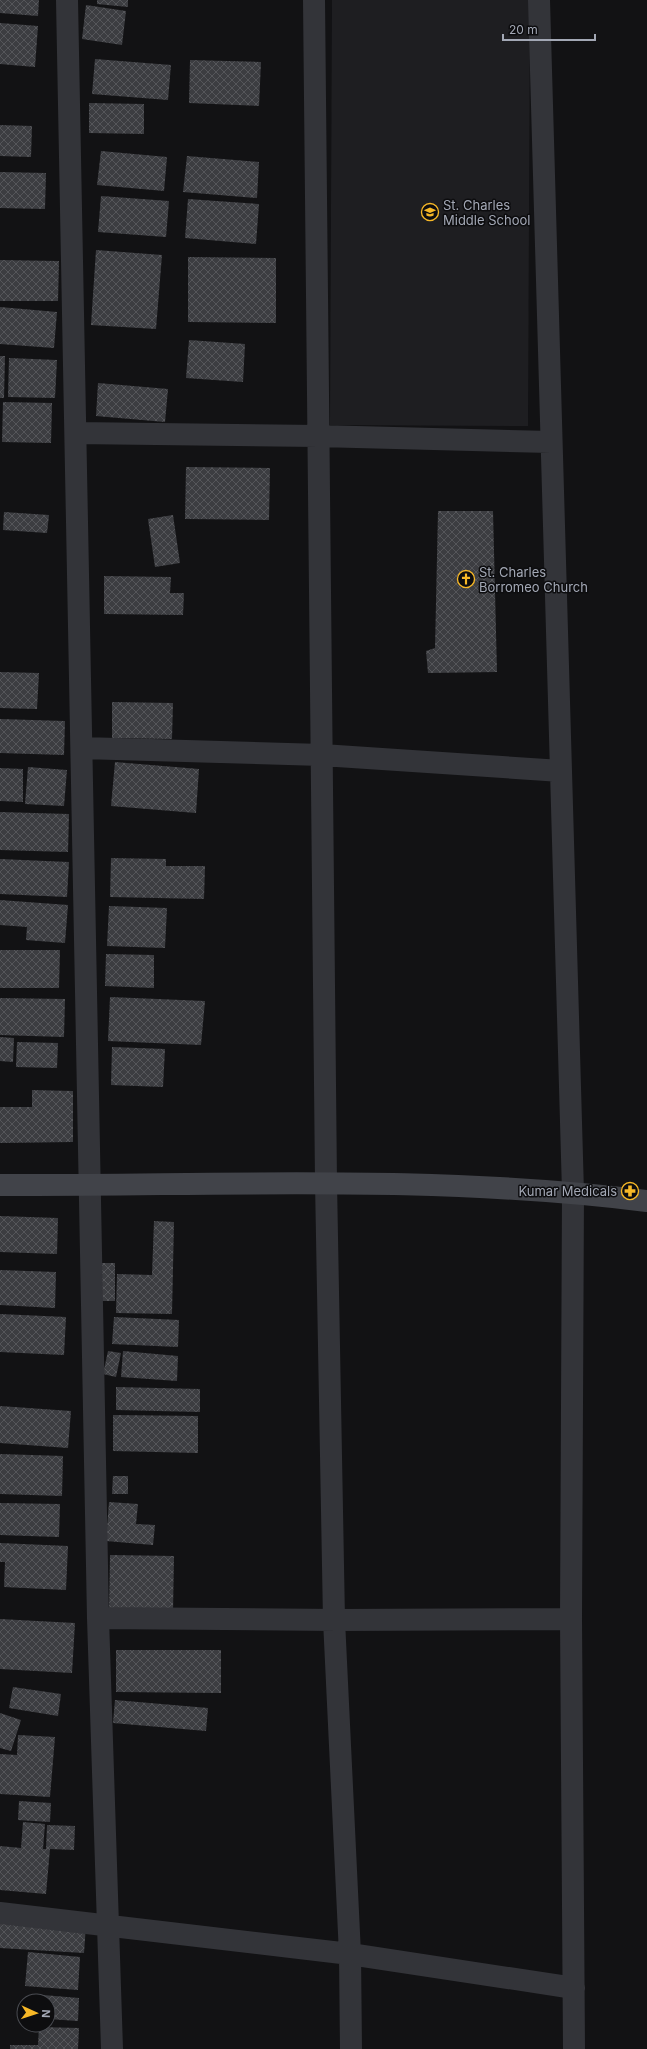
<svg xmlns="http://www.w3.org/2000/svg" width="647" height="2049" viewBox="0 0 647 2049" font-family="Inter,sans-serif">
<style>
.built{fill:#1e1e21}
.building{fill:url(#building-cross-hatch)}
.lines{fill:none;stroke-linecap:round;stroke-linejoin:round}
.street{stroke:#333439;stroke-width:22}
.secondary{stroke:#414349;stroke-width:22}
.labels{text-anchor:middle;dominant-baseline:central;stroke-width:3;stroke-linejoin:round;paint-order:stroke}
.poi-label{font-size:13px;fill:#a3a8b5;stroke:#0d0d0f;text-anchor:start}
</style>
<defs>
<pattern id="building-cross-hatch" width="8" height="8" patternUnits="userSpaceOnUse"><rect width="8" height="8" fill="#3c3d41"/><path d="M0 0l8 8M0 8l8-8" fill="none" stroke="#55565a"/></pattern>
</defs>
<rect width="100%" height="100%" fill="#121214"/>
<path class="built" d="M332 0H530L528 426 330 425Z"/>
<path class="building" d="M0 0H39L38 16 0 13Z
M97 0H128V7L97 4Z
M86 5 126 11 122 45 82 39Z
M0 23 38 26 35 67 0 64Z
M95 59 171 65 168 100 92 94Z
M190 60 261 62 259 106 189 103Z
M89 103 144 104V134L89 133Z
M0 125 32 126 31 157 0 156Z
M101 151 167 157 164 191 97 185Z
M187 156 259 162 257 198 183 192Z
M0 172 46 173 45 209 0 208Z
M101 196 169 201 166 237 98 232Z
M188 199 259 204 256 244 185 238Z
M96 250 162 255 156 329 91 325Z
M188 257 276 258V323L188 322Z
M0 260 59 261 58 301H0Z
M0 307 57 312 54 348 0 344Z
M189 340 245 344 243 382 186 378Z
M0 356H5L4 398H0Z
M9 358 57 360 55 398 8 397Z
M98 383 168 389 165 422 96 416Z
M3 402 52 403 51 443 2 442Z
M186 467 270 468 269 520 185 519Z
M438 511H493L497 672 428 673 426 651 435 648Z
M4 512 49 515 47 533 3 530Z
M173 515 180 563 155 567 148 519Z
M104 576 171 577 170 593H184L183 615 104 614Z
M0 672 39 673 37 709 0 708Z
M112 702 173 703 172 739 112 738Z
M0 719 65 721 64 755 0 753Z
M115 762 199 769 196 813 111 806Z
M28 767 67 770 64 806 25 804Z
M0 768 23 769V802L0 801Z
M0 812 69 814 68 852 0 850Z
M111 858 166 859V866H205L204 899 110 897Z
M0 859 69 862 67 897 0 894Z
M0 900 68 905 65 943 26 940 27 927 0 925Z
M109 906 167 908 165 948 107 946Z
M0 950H60L59 988H0Z
M106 954 154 955V988L105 986Z
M110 997 205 1001 201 1045 108 1041Z
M0 998 65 999 64 1037 0 1035Z
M0 1037 14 1038 13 1062 0 1061Z
M17 1042 58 1043 57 1068 16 1067Z
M112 1047 165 1049 163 1087 111 1085Z
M32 1090 73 1091V1142L0 1143V1107H32Z
M0 1216 58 1218 57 1254 0 1252Z
M154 1221 174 1222 172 1314 116 1313 117 1274 152 1275Z
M95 1263H115V1301H95Z
M0 1270 56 1272 55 1308 0 1305Z
M0 1314 66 1317 64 1355 0 1352Z
M114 1317 179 1320 178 1347 112 1344Z
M108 1351 121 1353 116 1377 103 1374Z
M123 1351 178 1356 177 1381 121 1377Z
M116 1387 200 1389V1412L116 1410Z
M0 1406 71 1411 68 1448 0 1443Z
M113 1415 198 1416V1453L113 1451Z
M0 1454 63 1456 62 1496 0 1494Z
M113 1476H128V1494H112Z
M109 1502 138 1504 136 1524 155 1525 153 1545 106 1541Z
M0 1503 60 1504 59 1537 0 1535Z
M0 1543 68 1546 66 1590 4 1587 5 1562H0Z
M110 1555 174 1556 173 1612 109 1611Z
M0 1619 75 1623 72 1673 0 1669Z
M116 1650H221V1693L116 1692Z
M13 1687 61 1694 58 1716 9 1708Z
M115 1700 208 1708 206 1731 113 1723Z
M0 1713 21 1720 11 1751 0 1748Z
M18 1735 55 1737 50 1797 0 1794V1754L17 1755Z
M19 1801 51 1803 50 1822 18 1820Z
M23 1822 45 1824 43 1849H46L47 1825 75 1826 74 1850 50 1849 46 1894 0 1890V1846L21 1848Z
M0 1919 86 1925 84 1953 0 1948Z
M28 1952 80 1957 78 1990 25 1986Z
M31 1994 79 1998 78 2021 48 2019V2001H31Z
M39 2027 79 2028 78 2049H10V2045H38Z"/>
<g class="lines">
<path class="street" d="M67 0 98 1618 112 2049
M314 0 326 1182 334 1620 350 1954 351 2049
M539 0 573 1192 571 1619 574 2049
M76 433 318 436 551 442
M82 748 322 755 561 771
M98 1618 337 1620 571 1619
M0 1913 350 1954 574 1988"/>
<path class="secondary" d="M0 1185C216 1186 432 1174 647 1201"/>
</g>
<defs>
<g id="school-ring" transform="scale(0.9)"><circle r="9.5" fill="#0d0d0f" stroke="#f7b827" stroke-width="1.5"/><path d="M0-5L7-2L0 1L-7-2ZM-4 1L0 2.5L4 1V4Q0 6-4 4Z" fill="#f7b827"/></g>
<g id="church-ring" transform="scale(0.9)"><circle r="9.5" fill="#0d0d0f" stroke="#f7b827" stroke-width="1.5"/><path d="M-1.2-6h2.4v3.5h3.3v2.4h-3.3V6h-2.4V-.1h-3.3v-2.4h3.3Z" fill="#f7b827"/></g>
<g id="pharmacy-ring" transform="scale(0.9)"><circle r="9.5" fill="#0d0d0f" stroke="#f7b827" stroke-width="1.5"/><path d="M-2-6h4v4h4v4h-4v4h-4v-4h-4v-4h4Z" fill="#f7b827"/></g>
</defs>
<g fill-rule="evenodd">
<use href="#school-ring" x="430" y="212"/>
<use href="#church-ring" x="466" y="579"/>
<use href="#pharmacy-ring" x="630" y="1191"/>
</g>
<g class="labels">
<g class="poi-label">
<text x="443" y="205">St. Charles<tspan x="443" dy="15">Middle School</tspan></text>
<text x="479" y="572">St. Charles<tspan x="479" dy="15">Borromeo Church</tspan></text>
<text x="617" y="1191" text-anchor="end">Kumar Medicals</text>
</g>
</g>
<g transform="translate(36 2013) rotate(93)"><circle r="19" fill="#0d0d0f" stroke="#494b51"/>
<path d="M0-3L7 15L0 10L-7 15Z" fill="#f7b827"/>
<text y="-6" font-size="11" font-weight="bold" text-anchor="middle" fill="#a3a8b5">N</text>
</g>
<path d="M503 34v6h92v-6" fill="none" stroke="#a3a8b5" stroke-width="2"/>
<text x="509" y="34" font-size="12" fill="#a3a8b5" stroke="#0d0d0f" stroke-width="3" paint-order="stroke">20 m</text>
</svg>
